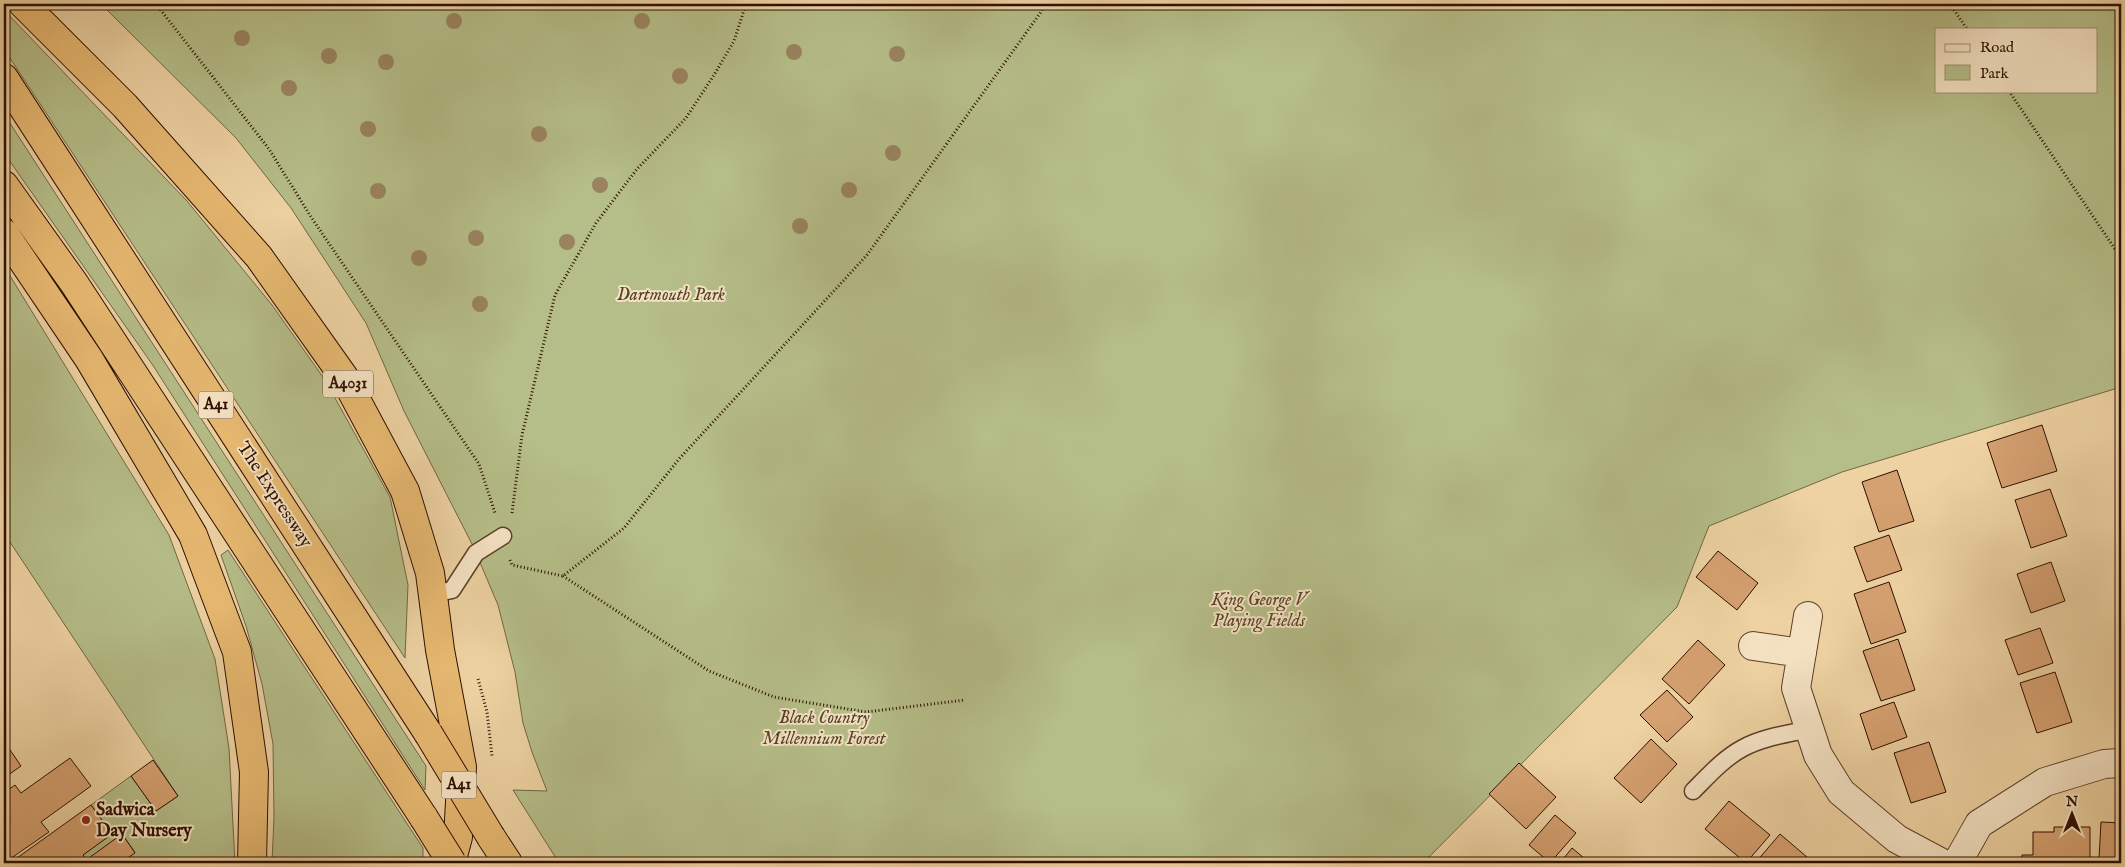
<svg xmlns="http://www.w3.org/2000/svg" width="2125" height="867" viewBox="0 0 2125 867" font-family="'IM FELL English',serif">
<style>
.green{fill:#b5bd88;stroke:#716644;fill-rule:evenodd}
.building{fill:#d6a171;stroke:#2d0f00}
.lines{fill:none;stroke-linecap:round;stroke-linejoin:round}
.lane-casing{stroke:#5d4028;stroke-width:19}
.street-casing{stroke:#5d4028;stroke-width:30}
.highway-casing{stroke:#2d0f00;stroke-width:30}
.path{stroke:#2d0f00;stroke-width:3;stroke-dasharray:1 2.5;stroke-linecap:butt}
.lane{stroke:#f4e2c3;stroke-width:16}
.street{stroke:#f4e2c3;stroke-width:28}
.highway{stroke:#e7b971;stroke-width:28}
.highway-bridge-casing{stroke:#2d0f00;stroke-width:30;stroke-linecap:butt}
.highway-bridge{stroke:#e7b971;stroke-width:28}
.tree{fill:#9a835f}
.poi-dot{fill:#8f2418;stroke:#f4e2c3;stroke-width:2}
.labels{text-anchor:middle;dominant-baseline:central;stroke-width:4;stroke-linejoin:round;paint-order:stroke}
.shield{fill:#f4e2c3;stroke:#694e3a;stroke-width:1}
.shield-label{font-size:16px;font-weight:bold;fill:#2d0f00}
.park-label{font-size:18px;font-style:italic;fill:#564329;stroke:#f4e2c3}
.street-label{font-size:18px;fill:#2d0f00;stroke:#f4e2c3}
.poi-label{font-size:18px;font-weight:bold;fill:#2d0f00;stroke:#f4e2c3;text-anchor:start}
</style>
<rect width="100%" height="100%" fill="#eed2a2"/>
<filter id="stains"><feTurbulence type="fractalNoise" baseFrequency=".004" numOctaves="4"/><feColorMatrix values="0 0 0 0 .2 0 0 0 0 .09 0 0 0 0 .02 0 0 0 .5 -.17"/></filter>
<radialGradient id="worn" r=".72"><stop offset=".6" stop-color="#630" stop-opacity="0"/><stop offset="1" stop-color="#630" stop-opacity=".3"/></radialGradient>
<path class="green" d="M101 4H2121V387L1842 472 1709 526 1677 607 1423 863H559L513 790 547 791 532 752 523 723 515 672 498 605 473 546 404 411 366 323 291 208 236 138ZM1936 29H2096V91H1936Z
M4 10 187 201 272 305 325 380 390 497 408 585 405 658 4 49Z
M4 114 426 766 425 790 152 364 4 153Z
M4 266 169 535 215 659 229 748 235 863H130L126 859 135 852 122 834 87 860 83 855 112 834 91 805 131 776 156 811 178 796 4 533Z
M228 550 423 848V863H272L274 817 273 744 262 684 246 626 221 555Z"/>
<path class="building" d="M2042 425 2057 471 2002 488 1987 443Z
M1897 470 1914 521 1879 532 1862 482Z
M2050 489 2067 536 2031 548 2015 500Z
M1889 535 1902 570 1867 582 1854 547Z
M1718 551 1758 583 1737 610 1696 577Z
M2051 562 2065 601 2031 613 2017 574Z
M1889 582 1906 632 1871 644 1854 594Z
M2040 628 2053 663 2018 675 2005 640Z
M1898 639 1915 690 1881 701 1863 651Z
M1698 640 1725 665 1689 704 1662 679Z
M2055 672 2072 722 2037 733 2020 683Z
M1667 690 1693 717 1667 742 1640 715Z
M1894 702 1907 737 1872 750 1860 714Z
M1651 739 1677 764 1641 803 1614 778Z
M4 741 21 766 4 778Z
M1929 742 1946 792 1911 803 1894 753Z
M70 758 91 786 41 822 49 832 4 863V793L15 785 21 793Z
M153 760 178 796 156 811 131 776Z
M1519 763 1556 797 1526 829 1489 794Z
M1729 801 1770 835 1746 863 1705 829Z
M91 805 112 834 83 855 87 860 83 863H10Z
M1555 815 1576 833 1550 863 1529 845Z
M2101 822 2121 823V859H2099Z
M2054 827H2090V863H2022V855H2033V832H2054Z
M122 834 135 853 126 859 130 863H82Z
M1780 834 1814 863 1756 862Z
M1572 848 1590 863H1560Z"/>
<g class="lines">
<g class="lane-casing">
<path id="lane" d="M433 594 452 590 476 553 503 536
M1693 791C1708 776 1724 758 1743 748 1763 737 1788 734 1810 729"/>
</g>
<g class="street-casing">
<path id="street" d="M1808 616 1796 688 1818 755 1841 792 1897 839 1942 863
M1753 646 1802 653
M1957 863 1979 824 2045 782 2104 764 2121 763"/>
</g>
<g class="highway-casing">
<path id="highway" d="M23 4 125 106 259 257 344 377 405 491 430 573 440 650 462 767 458 837 451 863
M4 78 428 733
M4 185 74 283 424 818
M4 233 89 359 193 535 237 652 254 772 252 863
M491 837 508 863"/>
</g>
<path class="path" d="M156 4 269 149 311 217 479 464 495 513
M1950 4 1967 29
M2009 91 2121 258
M512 513 522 435 555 295 596 223 637 169 686 118 714 75 734 41 746 4
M510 560 512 565 563 576 624 528 679 459 867 255 1041 12 1044 4
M563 576 709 671 774 697 866 712 965 700
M478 679 487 712 492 756"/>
<use href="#lane" class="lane"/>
<use href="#street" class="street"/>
<use href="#highway" class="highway"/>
<g class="highway-bridge-casing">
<path id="highway-bridge" d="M428 733 491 837
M424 818 452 863"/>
</g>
<use href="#highway-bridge" class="highway-bridge"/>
</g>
<g class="tree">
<circle cx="454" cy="21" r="8"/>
<circle cx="642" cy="21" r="8"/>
<circle cx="242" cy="38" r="8"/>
<circle cx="794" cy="52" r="8"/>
<circle cx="897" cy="54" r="8"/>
<circle cx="329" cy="56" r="8"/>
<circle cx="386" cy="62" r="8"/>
<circle cx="680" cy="76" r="8"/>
<circle cx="289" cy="88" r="8"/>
<circle cx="368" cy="129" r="8"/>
<circle cx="539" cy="134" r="8"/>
<circle cx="893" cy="153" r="8"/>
<circle cx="600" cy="185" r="8"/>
<circle cx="849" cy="190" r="8"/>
<circle cx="378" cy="191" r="8"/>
<circle cx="800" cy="226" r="8"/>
<circle cx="476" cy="238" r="8"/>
<circle cx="567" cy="242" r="8"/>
<circle cx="419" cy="258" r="8"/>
<circle cx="480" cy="304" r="8"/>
</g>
<circle class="poi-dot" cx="86" cy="820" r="5"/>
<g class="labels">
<g class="shield">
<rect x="323" y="370.5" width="50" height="27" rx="4"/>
<rect x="198.5" y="391.5" width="35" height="27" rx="4"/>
<rect x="441.5" y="771.5" width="35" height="27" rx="4"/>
</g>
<g class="shield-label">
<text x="348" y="384">A4031</text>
<text x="216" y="405">A41</text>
<text x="459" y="785">A41</text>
</g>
<g class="park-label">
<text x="671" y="295">Dartmouth Park</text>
<text x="1259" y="600">King George V<tspan x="1259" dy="21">Playing Fields</tspan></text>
<text x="824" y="718">Black Country<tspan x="824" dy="21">Millennium Forest</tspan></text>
</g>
<g class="street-label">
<text transform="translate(274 495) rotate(57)">The Expressway</text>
</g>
<g class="poi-label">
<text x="96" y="810">Sadwica<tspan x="96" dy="21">Day Nursery</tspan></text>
</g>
</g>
<rect width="2125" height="867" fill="none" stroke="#eed2a2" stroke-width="20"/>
<rect x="5" y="5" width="2115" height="857" fill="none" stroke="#2d0f00" stroke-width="2.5"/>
<rect x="10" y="10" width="2105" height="847" fill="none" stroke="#2d0f00"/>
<rect x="1935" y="28" width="162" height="65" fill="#f4e2c3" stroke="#a48e75"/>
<rect x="1945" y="44" width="25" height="8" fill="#f4e2c3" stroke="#a48e75"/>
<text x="1980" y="52" font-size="15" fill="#2d0f00">Road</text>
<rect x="1945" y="65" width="25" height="15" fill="#b5bd88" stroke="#a48e75"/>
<text x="1980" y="78" font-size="15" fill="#2d0f00">Park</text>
<g transform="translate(2072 814)" stroke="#f4e2c3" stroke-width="4" paint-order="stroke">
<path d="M0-4L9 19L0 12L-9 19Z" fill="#2d0f00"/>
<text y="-8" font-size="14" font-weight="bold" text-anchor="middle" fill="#2d0f00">N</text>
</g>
<rect width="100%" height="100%" filter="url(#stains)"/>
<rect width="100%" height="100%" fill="url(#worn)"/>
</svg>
